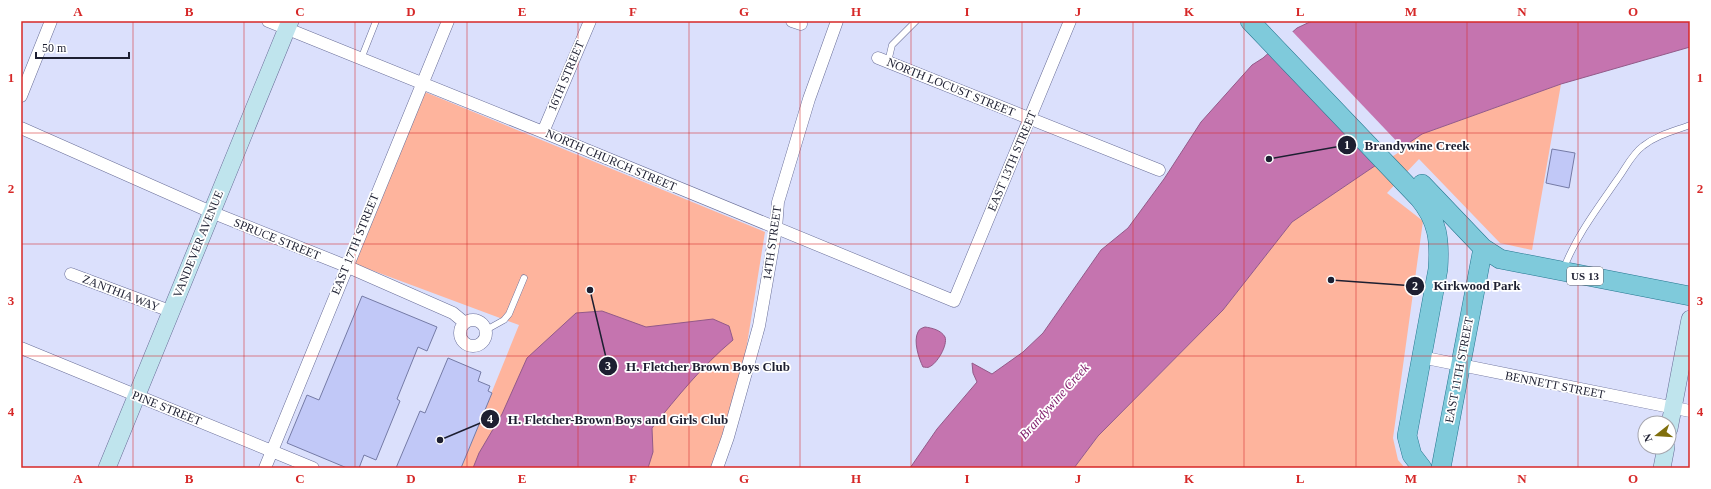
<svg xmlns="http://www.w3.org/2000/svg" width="1711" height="489" viewBox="0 0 1711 489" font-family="'Times New Roman',serif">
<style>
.green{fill:#feb49d}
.water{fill:#c574af;stroke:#935a89}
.pier{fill:#dbe0fc}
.building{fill:#c1c8f7;stroke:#757ba6}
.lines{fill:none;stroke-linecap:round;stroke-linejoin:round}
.lane-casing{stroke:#696e98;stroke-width:7}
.street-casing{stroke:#696e98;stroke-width:13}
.secondary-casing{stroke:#696e98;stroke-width:18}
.primary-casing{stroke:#257790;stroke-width:20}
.lane{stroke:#fff;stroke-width:6}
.street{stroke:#fff;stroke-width:12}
.secondary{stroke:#bfe4ed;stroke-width:17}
.primary{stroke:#7fcadb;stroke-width:19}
.grid{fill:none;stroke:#d62828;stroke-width:1;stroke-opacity:0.55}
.labels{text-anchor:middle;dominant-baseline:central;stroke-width:3.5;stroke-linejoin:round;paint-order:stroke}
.shield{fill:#fff;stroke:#61626f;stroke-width:1}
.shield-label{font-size:11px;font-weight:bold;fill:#1d1f31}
.street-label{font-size:12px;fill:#1d1f31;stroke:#fff}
.water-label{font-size:13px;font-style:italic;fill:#801e6b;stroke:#fff}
.leader{fill:none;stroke:#1d1f31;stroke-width:1.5}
.callout-dot{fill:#1d1f31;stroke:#fff;stroke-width:1.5}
.mark-label{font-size:12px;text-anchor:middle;font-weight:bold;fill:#fff}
.callout-label{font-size:13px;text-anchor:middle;font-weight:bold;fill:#1d1f31;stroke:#fff;stroke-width:3.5;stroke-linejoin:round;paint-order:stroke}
.neatline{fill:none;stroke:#d62828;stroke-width:1.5}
.grid-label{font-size:13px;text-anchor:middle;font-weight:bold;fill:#d62828}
</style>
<rect width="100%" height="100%" fill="#dbe0fc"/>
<path class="green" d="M1561 84 1532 250 1500 243 1419 159 1387 193 1423 221 1393 438 1398 460 1405 468H1074L1098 436 1223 310 1292 222 1422 134Z
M425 92 765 232 744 363 716 468H461L519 325 355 264Z"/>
<path class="water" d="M1312 21H1690V47L1561 84 1422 134 1292 222 1223 310 1098 436 1074 468H910L937 429 977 382 973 373 972 363 992 374 1023 352 1043 333 1101 250 1128 228 1164 179 1201 122 1252 65 1263 58 1297 28Z
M602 311 646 327 713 319 729 326 733 340C702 366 678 396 652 428L653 452 648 468H473L479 453 502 414 527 358 576 313Z
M925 327C932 328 941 330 945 337 948 345 937 364 929 367 928 368 925 367 923 367 919 359 913 341 918 332 919 329 922 328 925 327Z"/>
<path class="pier" d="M1291 30 1404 149 1376 167 1267 52Z"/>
<path class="building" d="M1552 149 1575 153 1569 188 1546 183Z
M362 296 437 327 427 351 418 347 397 399 400 401 376 460 364 455 359 468H347L287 443 307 395 319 400Z
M448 358 481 372 478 381 490 386 488 391 492 393 461 468H396L420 411 425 413Z"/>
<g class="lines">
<g class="lane-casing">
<path id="lane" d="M361 59 376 21
M888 62 892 45 916 21
M1564 268C1576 236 1599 206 1619 177 1626 167 1633 153 1643 146 1657 135 1674 131 1690 125
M486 330 504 320 509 314 524 278"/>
</g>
<g class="street-casing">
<path id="street" d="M268 21 543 132 954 301 1070 21
M792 21 801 24
M878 58 1159 170
M21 96 51 21
M21 128 211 212 346 266 453 313 465 323
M543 132 590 21
M71 274 170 311
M460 333a13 13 0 1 1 26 0a13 13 0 1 1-26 0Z
M21 348 313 468
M1421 357 1690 411
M265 468 448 21
M717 468 728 437 759 326 776 229 778 202 809 99 837 21"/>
</g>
<g class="secondary-casing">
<path id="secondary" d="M1669 429 1690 319
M107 468 290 21
M1662 468 1666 447"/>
</g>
<g class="primary-casing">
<path id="primary" d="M1250 21 1419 198C1438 221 1440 240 1438 269L1407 436 1412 455 1422 468
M1422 184 1483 248 1500 259 1690 296
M1441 468 1483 248"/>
</g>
<use href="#lane" class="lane"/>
<use href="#street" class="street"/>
<use href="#secondary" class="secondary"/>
<use href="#primary" class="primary"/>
</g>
<path class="grid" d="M133 21V468M244 21V468M355 21V468M467 21V468M578 21V468M689 21V468M800 21V468M911 21V468M1022 21V468M1133 21V468M1244 21V468M1356 21V468M1467 21V468M1578 21V468M21 133H1690M21 244H1690M21 356H1690"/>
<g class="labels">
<rect class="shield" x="1567" y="267" width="36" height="18" rx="3"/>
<g class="shield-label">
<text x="1585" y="276">US 13</text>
</g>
<g class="street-label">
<text transform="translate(566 76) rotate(-67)">16TH STREET</text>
<text transform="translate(951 87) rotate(22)">NORTH LOCUST STREET</text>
<text transform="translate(611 160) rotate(23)">NORTH CHURCH STREET</text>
<text transform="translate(1012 161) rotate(-67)">EAST 13TH STREET</text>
<text transform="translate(277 239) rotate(22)">SPRUCE STREET</text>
<text transform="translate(772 243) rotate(-82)">14TH STREET</text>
<text transform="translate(198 244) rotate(-68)">VANDEVER AVENUE</text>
<text transform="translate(355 244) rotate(-68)">EAST 17TH STREET</text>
<text transform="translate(121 293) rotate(21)">ZANTHIA WAY</text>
<text transform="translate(1459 370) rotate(-79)">EAST 11TH STREET</text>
<text transform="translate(1555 385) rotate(11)">BENNETT STREET</text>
<text transform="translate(167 408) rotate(22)">PINE STREET</text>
</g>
<g class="water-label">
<text transform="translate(1054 401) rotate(-48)">Brandywine Creek</text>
</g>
</g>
<path class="leader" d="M1269 159L1347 145M1331 280L1415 286M590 290L608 366M440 440L490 419"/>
<g class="callout-dot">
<circle cx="1269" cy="159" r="4"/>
<circle cx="1331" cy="280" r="4"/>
<circle cx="590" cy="290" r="4"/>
<circle cx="440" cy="440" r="4"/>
<circle cx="1347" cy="145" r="10"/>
<circle cx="1415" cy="286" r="10"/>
<circle cx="608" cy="366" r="10"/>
<circle cx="490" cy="419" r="10"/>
</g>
<g class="mark-label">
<text x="1347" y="149">1</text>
<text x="1415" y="290">2</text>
<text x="608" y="370">3</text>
<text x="490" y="423">4</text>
</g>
<g class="callout-label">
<text x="1417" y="150">Brandywine Creek</text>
<text x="1477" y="290">Kirkwood Park</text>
<text x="708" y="371">H. Fletcher Brown Boys Club</text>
<text x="618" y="424">H. Fletcher-Brown Boys and Girls Club</text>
</g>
<rect width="1711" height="489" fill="none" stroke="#ffffff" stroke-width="44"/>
<g transform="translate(1657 435) rotate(253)"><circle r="19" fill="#ffffff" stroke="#a5a5ad"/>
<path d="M0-3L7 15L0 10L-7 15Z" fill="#806f0d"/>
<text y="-6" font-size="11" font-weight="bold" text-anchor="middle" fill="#1d1f31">N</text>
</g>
<path d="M36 52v6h93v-6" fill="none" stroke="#1d1f31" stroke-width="2"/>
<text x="42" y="52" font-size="12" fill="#1d1f31" stroke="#ffffff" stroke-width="3" paint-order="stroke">50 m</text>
<rect x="22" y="22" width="1667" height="445" class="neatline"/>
<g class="grid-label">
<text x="78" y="16">A</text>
<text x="189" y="16">B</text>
<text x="300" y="16">C</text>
<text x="411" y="16">D</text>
<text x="522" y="16">E</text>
<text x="633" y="16">F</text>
<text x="744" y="16">G</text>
<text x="856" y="16">H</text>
<text x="967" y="16">I</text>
<text x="1078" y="16">J</text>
<text x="1189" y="16">K</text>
<text x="1300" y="16">L</text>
<text x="1411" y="16">M</text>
<text x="1522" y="16">N</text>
<text x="1633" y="16">O</text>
<text x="11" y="82">1</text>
<text x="1700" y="82">1</text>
<text x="11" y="193">2</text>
<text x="1700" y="193">2</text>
<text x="11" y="305">3</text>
<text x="1700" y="305">3</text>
<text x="11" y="416">4</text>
<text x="1700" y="416">4</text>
<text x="78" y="483">A</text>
<text x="189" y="483">B</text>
<text x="300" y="483">C</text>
<text x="411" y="483">D</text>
<text x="522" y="483">E</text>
<text x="633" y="483">F</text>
<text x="744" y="483">G</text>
<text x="856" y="483">H</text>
<text x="967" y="483">I</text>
<text x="1078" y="483">J</text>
<text x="1189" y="483">K</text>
<text x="1300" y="483">L</text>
<text x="1411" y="483">M</text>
<text x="1522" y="483">N</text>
<text x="1633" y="483">O</text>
</g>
</svg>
